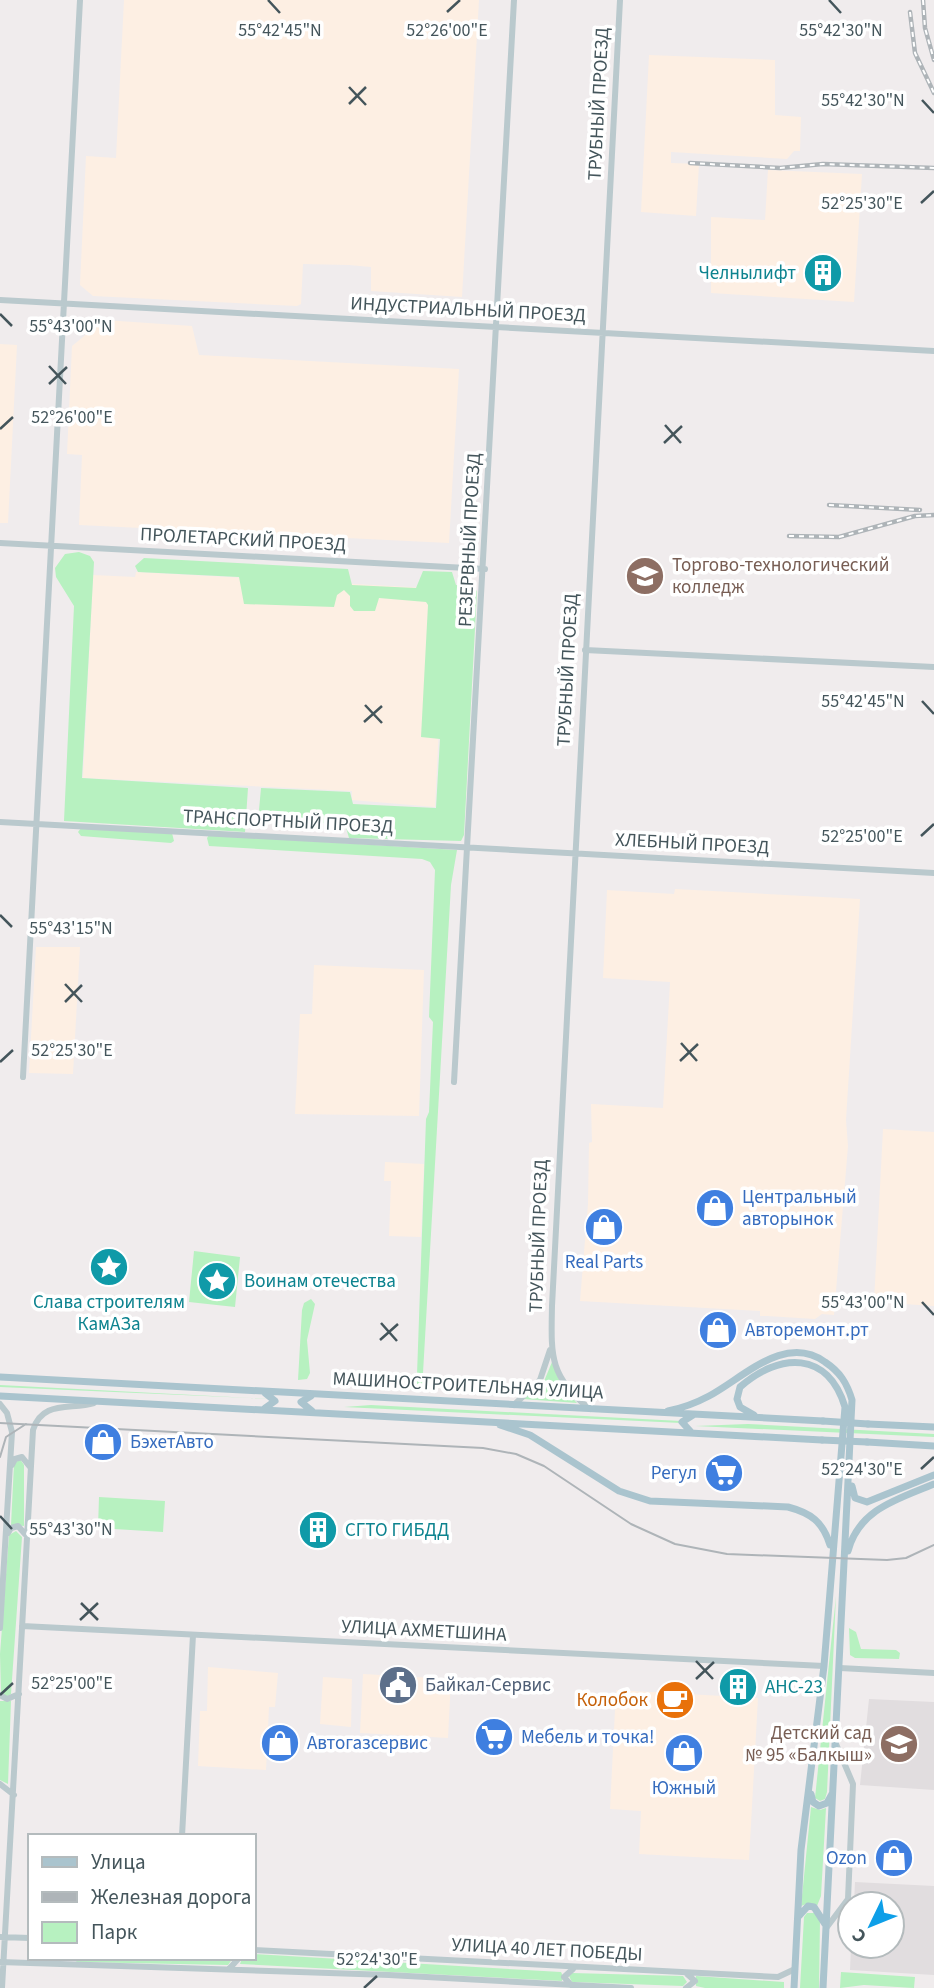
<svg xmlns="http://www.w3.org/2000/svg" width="934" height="1988" viewBox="0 0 934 1988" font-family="'Source Sans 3',sans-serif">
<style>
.commercial{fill:#fdefe3}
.education{fill:#e1dddf}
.green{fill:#b7f1c0}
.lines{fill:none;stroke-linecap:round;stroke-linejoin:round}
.minor{stroke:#bac9cd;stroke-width:6}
.major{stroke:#aac4ce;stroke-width:7}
.tram{stroke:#aeb4b8;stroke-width:2}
.rail-casing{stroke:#aeb4b8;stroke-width:4.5}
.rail{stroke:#fff;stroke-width:2;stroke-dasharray:5;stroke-linecap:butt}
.major-bridge{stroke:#aac4ce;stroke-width:7}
.ticks{fill:none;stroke:#44555b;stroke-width:2.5}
.labels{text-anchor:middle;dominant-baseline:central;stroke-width:7;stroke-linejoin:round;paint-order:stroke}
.street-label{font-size:19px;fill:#44555b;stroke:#fff}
.culture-label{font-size:19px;fill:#0d838f;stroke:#fff;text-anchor:start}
.education-label{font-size:19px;fill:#785e54;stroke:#fff;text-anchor:start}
.shop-label{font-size:19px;fill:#366cbe;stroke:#fff;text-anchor:start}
.service-label{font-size:19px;fill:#4e5e75;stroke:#fff;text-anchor:start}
.food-label{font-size:19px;fill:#c56008;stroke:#fff;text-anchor:end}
.ticks-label{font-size:18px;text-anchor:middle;fill:#44555b;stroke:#fff;stroke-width:7;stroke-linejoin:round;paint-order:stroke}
</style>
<rect width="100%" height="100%" fill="#f0eced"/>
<path class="commercial" d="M124 0H479L462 297 371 291V267L349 265 303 264 301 304 297 306 93 296 80 285 86 156 116 158Z
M649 55 775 60V115L801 117 800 151H794L787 159 671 152V163L699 164 696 216 641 212Z
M768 170 862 174 854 302 711 293V217L765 220Z
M104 320 192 326 199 355 459 369 449 543 79 525 82 455 67 454 72 346Z
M0 344 17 345 8 523H0Z
M136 572 446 589 435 807 352 800V791L83 778 93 575 135 577Z
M675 889 860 899 846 1120 848 1146 834 1315 822 1314 815 1319 767 1316H760V1311L580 1301 588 1204 589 1143 592 1142 591 1104 663 1108 670 982 603 978 607 890 674 894Z
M36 947H80L73 1074 29 1073Z
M314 965 424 970 419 1116 295 1114 300 1014H312Z
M883 1129 934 1132V1306L874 1302Z
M385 1162 424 1164 421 1237 389 1236 391 1181H384Z
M208 1667 278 1673 275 1707H269L266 1770 198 1766 200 1711H207Z
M363 1674 451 1679 448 1738 360 1733Z
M323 1677 352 1679 351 1727 320 1724Z
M616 1690 758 1698 749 1860 639 1854 641 1811 610 1809Z"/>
<path class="education" d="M869 1699 934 1702V1790L860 1785Z
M855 1882 934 1886V1975L850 1970 851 1946H892V1904H854Z"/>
<path class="green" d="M79 552 90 556 94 562 82 778 248 788 245 832 64 821 74 606 56 577 55 568 65 554Z
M144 558 348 569 352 585 416 588 423 571 452 572 456 585 473 587 477 591 464 835 461 841 349 838 345 824 292 822 288 815 261 813 259 810 261 788 350 792 353 804 436 808 440 739 421 737 428 605 426 602 379 598 375 611H354L350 606V596L344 590 337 595 334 607 244 604 239 577 138 572 135 566Z
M81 828 172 833 174 841 171 843 81 836 78 832Z
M209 835 457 850 451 885 423 1373 426 1379 441 1381 442 1386 434 1390H408L404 1383 417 1375 426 1119 429 1112 433 1022 429 1017 435 870 430 862 422 859 209 846 207 838Z
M194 1251 240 1257 235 1307 189 1302Z
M311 1299 315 1304 307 1340 310 1373 307 1379 298 1380 302 1310 304 1303Z
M552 1362 562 1387 577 1403 523 1399 542 1386Z
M0 1385 272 1399 0 1387Z
M371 1405 681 1421V1423L344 1407Z
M748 1424 934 1434V1437L695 1426Z
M20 1459 24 1465V1526L11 1525 14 1464Z
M99 1497 165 1501 163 1532 98 1528Z
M16 1531 22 1537 11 1694 6 1697 1 1693 0 1654 9 1535Z
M836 1596 827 1792 825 1799 820 1801 815 1798Z
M849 1628 856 1632 861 1649 896 1650 900 1653 899 1659 855 1658 850 1655Z
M0 1701H11L8 1784 0 1780Z
M811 1807 820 1810 826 1808 821 1896 817 1906 809 1903 801 1906Z
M807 1913H814L820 1920 819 1988H800L804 1917Z
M254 1954 561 1972 562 1974V1981L240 1964 242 1958H254Z
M71 1958H233L228 1965 77 1962Z
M841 1972 915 1977 914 1988 864 1985 840 1988Z
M572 1973 683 1976 687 1982 683 1986 572 1982 569 1976Z
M696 1976 784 1982V1988H705L696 1986Z"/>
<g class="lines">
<path class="minor" d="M0 300 934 351
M0 543 485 569
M585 650 934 667
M0 822 934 873
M23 1077 80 0
M454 1082 514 0
M0 1404 7 1413 12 1432 0 1628
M514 1405 540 1380 550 1350
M590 1409C549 1377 551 1355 552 1306L620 0
M12 1465 15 1459 22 1457 30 1467
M8 1533 11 1528 18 1526 25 1534
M22 1626 824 1666
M840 1668 934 1673
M0 1695 7 1699 19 1694
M0 1784 14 1795
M182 1836 193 1635
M827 1927 848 1899 853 1784 836 1744
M0 1937 30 1938
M254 1950 778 1977 795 1969
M0 1962 389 1975 631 1988
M229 1969 239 1958
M571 1985 564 1977 573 1969
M2 1988 33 1430C42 1400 70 1410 94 1403
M686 1988 695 1981 687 1974"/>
<path class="major" d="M0 1377 823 1421
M0 1396 822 1440
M311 1396 301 1402 312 1411
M265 1408 275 1401 265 1393
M668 1411C682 1408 696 1403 709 1396 743 1378 785 1333 825 1362 840 1372 847 1383 852 1400L823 1988
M754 1415 740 1407 737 1399 740 1387C780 1352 828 1351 845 1407L824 1666 801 1850 794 1988
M868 1424 934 1427
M500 1425 530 1435 619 1491 650 1501 788 1507C811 1513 823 1522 830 1545
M691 1432 682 1422 693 1415
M867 1442 934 1446
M852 1486 855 1498 867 1502 934 1475
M848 1551C859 1509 898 1499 934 1484
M811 1794 813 1802 819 1806 827 1803 832 1794
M799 1916 808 1906 814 1907 825 1924"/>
<path class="tram" d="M0 1423 483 1448 516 1454 544 1466 631 1524 675 1544 727 1554 887 1560 906 1558 934 1545
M0 1457 6 1437 26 1424"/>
<g class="rail-casing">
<path id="rail" d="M923 0 925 28 934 60
M910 12 915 53 934 93
M690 163 780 168 823 164 934 168
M829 505 920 510
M789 536 839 537 915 516 934 515"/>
</g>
<use href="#rail" class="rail"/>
<path class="major-bridge" d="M823 1421 868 1424
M822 1440 867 1442"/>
</g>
<path class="ticks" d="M268 0 280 13M829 0 841 13M447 12 460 0M349 87 366 105M922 100 934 113M349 104 366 87M921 203 934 191M0 314 12 326M49 366 66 384M49 384 67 367M665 425 681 443M0 429 13 417M664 443 682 426M922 701 934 714M365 705 382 723M364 722 382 706M921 836 934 824M0 915 12 927M65 984 82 1002M65 1002 82 985M681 1043 697 1061M680 1061 698 1044M0 1062 13 1050M922 1302 934 1315M381 1323 397 1341M380 1340 398 1324M921 1469 934 1457M0 1516 12 1529M81 1603 98 1620M80 1620 98 1603M696 1661 713 1679M696 1679 714 1662M0 1695 13 1683M364 1988 377 1976"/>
<defs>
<g id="building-disc" transform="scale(2.0125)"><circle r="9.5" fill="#0f9aa8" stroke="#fff"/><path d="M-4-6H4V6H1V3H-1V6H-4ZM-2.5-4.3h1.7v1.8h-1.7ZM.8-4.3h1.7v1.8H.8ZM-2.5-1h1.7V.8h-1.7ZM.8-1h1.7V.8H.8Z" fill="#fff"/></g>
<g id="university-disc" transform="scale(2.0125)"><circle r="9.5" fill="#8d6e63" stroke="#fff"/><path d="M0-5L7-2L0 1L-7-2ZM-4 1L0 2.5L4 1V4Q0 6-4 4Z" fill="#fff"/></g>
<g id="shop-disc" transform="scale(2.0125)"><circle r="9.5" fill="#3f7fe0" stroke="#fff"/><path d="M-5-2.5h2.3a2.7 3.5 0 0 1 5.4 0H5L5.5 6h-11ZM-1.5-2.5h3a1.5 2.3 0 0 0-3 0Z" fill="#fff"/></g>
<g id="sight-disc" transform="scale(2.0125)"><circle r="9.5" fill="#0f9aa8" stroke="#fff"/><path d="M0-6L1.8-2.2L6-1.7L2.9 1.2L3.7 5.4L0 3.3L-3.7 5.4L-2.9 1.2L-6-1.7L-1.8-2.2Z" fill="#fff"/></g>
<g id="supermarket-disc" transform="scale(2.0125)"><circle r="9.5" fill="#3f7fe0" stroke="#fff"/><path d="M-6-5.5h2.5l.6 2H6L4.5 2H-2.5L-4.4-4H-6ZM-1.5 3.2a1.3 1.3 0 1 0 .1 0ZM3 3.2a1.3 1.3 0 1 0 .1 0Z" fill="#fff"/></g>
<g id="civic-disc" transform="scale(2.0125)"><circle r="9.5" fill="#5c6f8a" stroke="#fff"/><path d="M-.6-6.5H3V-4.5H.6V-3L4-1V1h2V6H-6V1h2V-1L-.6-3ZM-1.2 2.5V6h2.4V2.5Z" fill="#fff"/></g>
<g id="cafe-disc" transform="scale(2.0125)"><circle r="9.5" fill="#e8710a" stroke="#fff"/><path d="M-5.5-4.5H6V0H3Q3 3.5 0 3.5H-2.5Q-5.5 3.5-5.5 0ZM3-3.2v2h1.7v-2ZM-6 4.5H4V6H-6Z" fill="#fff"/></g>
<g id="school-disc" transform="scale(2.0125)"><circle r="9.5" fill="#8d6e63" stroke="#fff"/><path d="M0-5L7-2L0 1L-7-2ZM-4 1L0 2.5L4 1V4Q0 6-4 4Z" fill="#fff"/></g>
</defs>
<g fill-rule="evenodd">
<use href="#building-disc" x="823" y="273"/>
<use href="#university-disc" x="645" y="576"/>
<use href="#shop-disc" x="715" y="1208"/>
<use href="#shop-disc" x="604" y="1227"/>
<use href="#sight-disc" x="109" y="1267"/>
<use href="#sight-disc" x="217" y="1281"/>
<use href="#shop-disc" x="718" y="1330"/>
<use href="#shop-disc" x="103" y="1442"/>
<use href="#supermarket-disc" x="724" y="1473"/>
<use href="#building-disc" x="318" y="1530"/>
<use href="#civic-disc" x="398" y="1685"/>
<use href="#building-disc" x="738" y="1687"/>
<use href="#cafe-disc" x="675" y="1700"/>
<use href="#supermarket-disc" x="494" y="1737"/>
<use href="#shop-disc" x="280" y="1743"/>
<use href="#school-disc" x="899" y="1744"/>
<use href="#shop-disc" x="684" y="1753"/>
<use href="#shop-disc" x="894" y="1858"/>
</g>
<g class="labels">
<g class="street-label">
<text transform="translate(599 104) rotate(-87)">ТРУБНЫЙ ПРОЕЗД</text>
<text transform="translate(468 310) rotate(3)">ИНДУСТРИАЛЬНЫЙ ПРОЕЗД</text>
<text transform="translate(243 540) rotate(3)">ПРОЛЕТАРСКИЙ ПРОЕЗД</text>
<text transform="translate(470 540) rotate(-87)">РЕЗЕРВНЫЙ ПРОЕЗД</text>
<text transform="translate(568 670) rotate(-87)">ТРУБНЫЙ ПРОЕЗД</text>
<text transform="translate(288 822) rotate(3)">ТРАНСПОРТНЫЙ ПРОЕЗД</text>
<text transform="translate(692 844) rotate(3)">ХЛЕБНЫЙ ПРОЕЗД</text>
<text transform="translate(539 1236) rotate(-88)">ТРУБНЫЙ ПРОЕЗД</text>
<text transform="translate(468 1386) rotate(3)">МАШИНОСТРОИТЕЛЬНАЯ УЛИЦА</text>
<text transform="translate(424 1631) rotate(3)">УЛИЦА АХМЕТШИНА</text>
<text transform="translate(547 1950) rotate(3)">УЛИЦА 40 ЛЕТ ПОБЕДЫ</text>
</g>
<g class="culture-label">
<text x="796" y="273" text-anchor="end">Челнылифт</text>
<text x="244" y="1281">Воинам отечества</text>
<text x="109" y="1302" text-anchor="middle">Слава строителям<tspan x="109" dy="22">КамАЗа</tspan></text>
<text x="345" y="1530">СГТО ГИБДД</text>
<text x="765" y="1687">АНС-23</text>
</g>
<g class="education-label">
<text x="672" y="565">Торгово-технологический<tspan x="672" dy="22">колледж</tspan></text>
<text x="872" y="1733" text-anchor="end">Детский сад<tspan x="872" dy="22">№ 95 «Балкыш»</tspan></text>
</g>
<g class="shop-label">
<text x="742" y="1197">Центральный<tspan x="742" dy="22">авторынок</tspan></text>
<text x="604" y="1262" text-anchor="middle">Real Parts</text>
<text x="745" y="1330">Авторемонт.рт</text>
<text x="130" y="1442">БэхетАвто</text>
<text x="697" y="1473" text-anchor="end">Регул</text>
<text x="521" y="1737">Мебель и точка!</text>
<text x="307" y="1743">Автогазсервис</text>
<text x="684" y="1788" text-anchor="middle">Южный</text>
<text x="867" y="1858" text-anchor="end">Ozon</text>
</g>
<g class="service-label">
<text x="425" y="1685">Байкал-Сервис</text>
</g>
<g class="food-label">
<text x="648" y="1700">Колобок</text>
</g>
</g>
<g class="ticks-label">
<text x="447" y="36">52°26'00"E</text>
<text x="280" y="36">55°42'45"N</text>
<text x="841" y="36">55°42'30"N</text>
<text x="863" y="106">55°42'30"N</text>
<text x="862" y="209">52°25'30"E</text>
<text x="71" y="332">55°43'00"N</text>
<text x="72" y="423">52°26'00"E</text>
<text x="863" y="707">55°42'45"N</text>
<text x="862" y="842">52°25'00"E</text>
<text x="71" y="934">55°43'15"N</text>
<text x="72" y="1056">52°25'30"E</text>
<text x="863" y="1308">55°43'00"N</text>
<text x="862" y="1475">52°24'30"E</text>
<text x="71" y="1535">55°43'30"N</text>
<text x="72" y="1689">52°25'00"E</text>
<text x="377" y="1965">52°24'30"E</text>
</g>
<rect x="28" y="1834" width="228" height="126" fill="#ffffff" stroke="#b4bbbd" stroke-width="2"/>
<rect x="42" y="1857" width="35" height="10" fill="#aac4ce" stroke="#b4bbbd" stroke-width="2"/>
<text x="91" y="1869" font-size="21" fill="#44555b">Улица</text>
<rect x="42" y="1892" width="35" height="10" fill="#aeb4b8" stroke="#b4bbbd" stroke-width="2"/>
<text x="91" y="1904" font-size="21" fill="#44555b">Железная дорога</text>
<rect x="42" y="1922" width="35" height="21" fill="#b7f1c0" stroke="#b4bbbd" stroke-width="2"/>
<text x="91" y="1939" font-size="21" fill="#44555b">Парк</text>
<g transform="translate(871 1925) rotate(227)"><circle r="33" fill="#ffffff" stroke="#b4bbbd" stroke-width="2"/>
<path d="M0-5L12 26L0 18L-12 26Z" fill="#0e9fe8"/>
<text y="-10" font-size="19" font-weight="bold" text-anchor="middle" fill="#44555b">С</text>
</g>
</svg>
